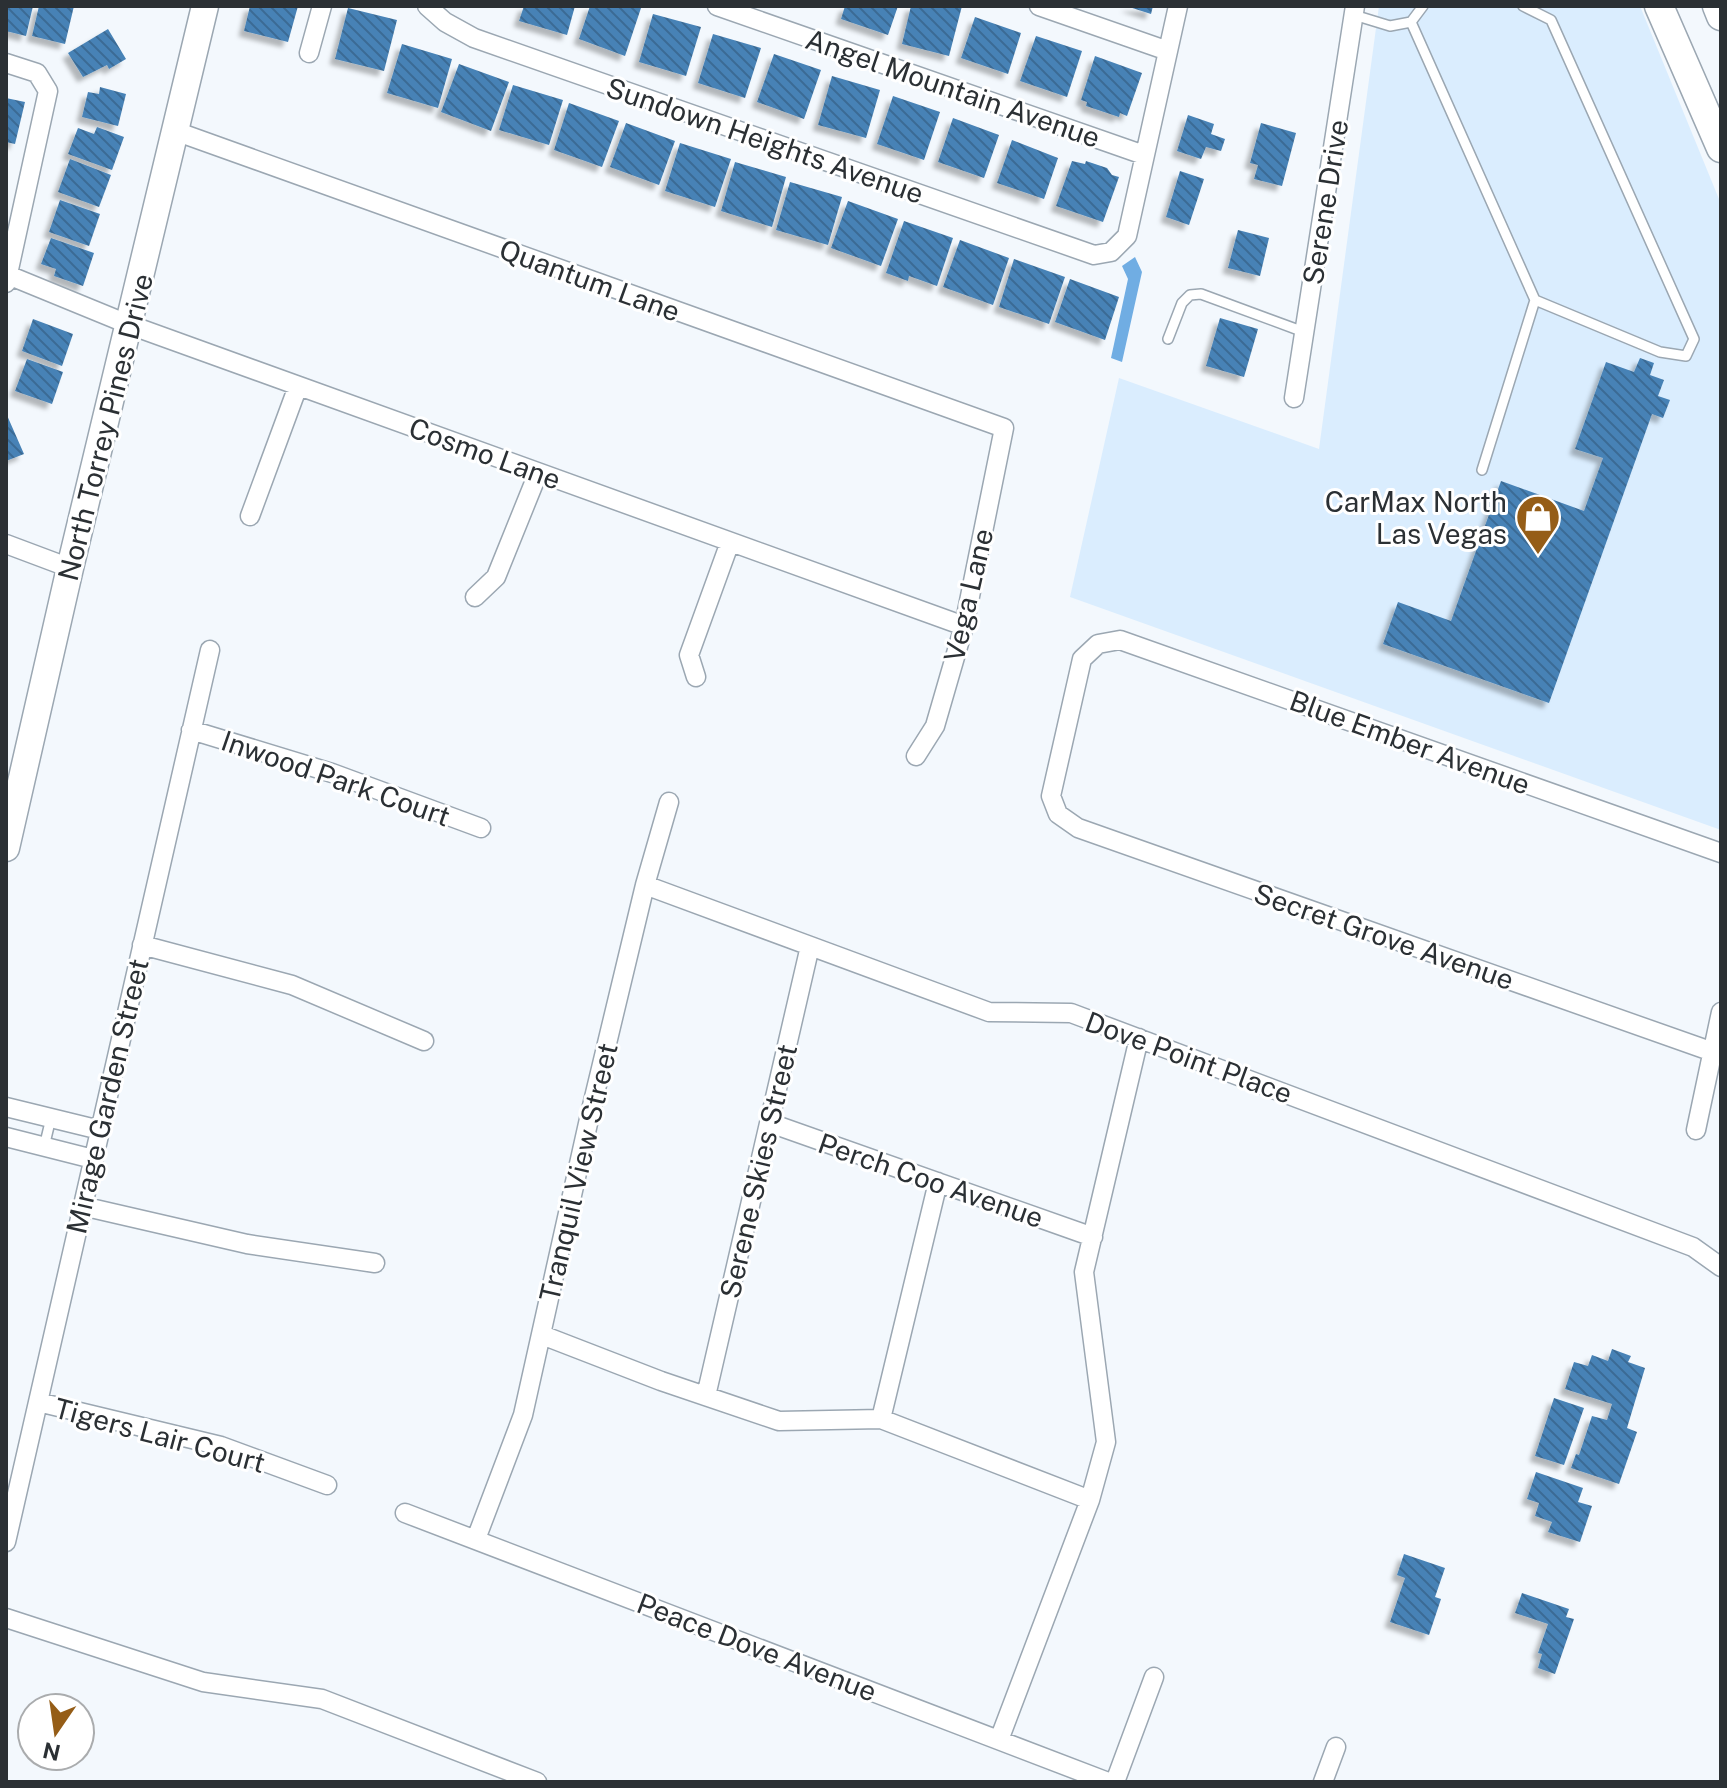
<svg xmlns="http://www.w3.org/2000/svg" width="1727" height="1788" viewBox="0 0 1727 1788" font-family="'Public Sans',sans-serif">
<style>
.built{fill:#daedfe}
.water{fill:#70ade3}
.building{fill:url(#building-back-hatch);filter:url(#shadow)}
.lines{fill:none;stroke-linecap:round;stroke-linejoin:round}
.lane-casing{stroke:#9ba7b2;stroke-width:12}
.street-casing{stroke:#9ba7b2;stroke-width:21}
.secondary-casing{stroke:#9ba7b2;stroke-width:29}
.primary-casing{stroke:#9ba7b2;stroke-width:31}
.lane{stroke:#fff;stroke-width:9}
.street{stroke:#fff;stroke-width:18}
.secondary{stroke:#fff;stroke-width:26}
.primary{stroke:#fff;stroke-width:28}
.labels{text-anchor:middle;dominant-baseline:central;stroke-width:6;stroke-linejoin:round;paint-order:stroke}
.street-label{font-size:28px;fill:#2b3034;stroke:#fff}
.poi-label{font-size:28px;fill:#2b3034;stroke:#fff;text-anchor:end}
</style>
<defs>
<pattern id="building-back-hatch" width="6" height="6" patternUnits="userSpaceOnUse" patternTransform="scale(2)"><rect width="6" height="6" fill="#4782b6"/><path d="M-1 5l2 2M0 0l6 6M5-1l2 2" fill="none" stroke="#3b6b95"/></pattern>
<filter id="shadow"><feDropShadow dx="-5.5" dy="5.5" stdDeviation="2" flood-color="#0004"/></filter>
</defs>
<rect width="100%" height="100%" fill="#f3f8fd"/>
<path class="built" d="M1379 6H1640L1721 204V830L1070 597 1119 378 1319 449Z"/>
<path class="water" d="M1135 257 1142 272 1122 362 1111 358 1128 279 1122 266Z"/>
<path class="building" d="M6 6H33L26 36 6 31Z
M39 6H74L65 44 32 36Z
M250 6H298L288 42 244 31Z
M524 6H575L567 35 519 21Z
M590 6 641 8 625 56 579 39Z
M845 6H898L888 35 841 19Z
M911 6H962L949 56 902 44Z
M1126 6H1153L1151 14Z
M348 8 397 20 384 71 335 59Z
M653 14 701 27 686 76 639 62Z
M975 17 1021 33 1008 74 961 58Z
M108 29 126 59 109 69 107 65 83 77 68 53Z
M713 34 761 48 745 98 698 83Z
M1036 36 1082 51 1067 97 1020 81Z
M402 44 452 59 438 108 387 93Z
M774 54 821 70 804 119 757 102Z
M1095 56 1142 73 1127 116 1120 113 1119 117 1086 106 1087 102 1081 100Z
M459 64 509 82 491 131 441 112Z
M832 76 880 90 866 138 818 125Z
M513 85 563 100 549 145 499 130Z
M100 87 126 94 118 126 82 117 88 92 99 94Z
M893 96 940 112 924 160 877 144Z
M6 98 25 102 15 144 6 142Z
M569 103 619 121 602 167 554 150Z
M1188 115 1214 124 1211 134 1225 139 1221 151 1206 147 1201 159 1177 151Z
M953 118 999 135 984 178 938 162Z
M626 123 675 141 659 185 610 167Z
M1261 123 1296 133 1282 186 1254 179 1258 165 1250 163Z
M97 127 124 137 112 170 68 154 78 128 94 134Z
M1012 140 1058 158 1044 199 997 183Z
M680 143 731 159 715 207 665 191Z
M70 159 111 175 99 207 58 192Z
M1072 161 1085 164 1086 161 1107 168 1112 175 1119 177 1103 222 1056 206Z
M735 162 786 177 772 227 721 211Z
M1180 171 1204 179 1189 225 1166 217Z
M790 182 842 197 828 245 776 230Z
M60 200 100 214 89 246 49 232Z
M848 201 898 219 881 266 831 248Z
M904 221 953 238 937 286 909 276 908 281 886 273Z
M1238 230 1269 238 1260 276 1228 268Z
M51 238 94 253 83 286 54 276 56 269 41 264Z
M960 240 1009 258 993 305 943 287Z
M1014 259 1065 277 1049 324 999 307Z
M1070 279 1119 297 1105 340 1055 322Z
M1220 318 1258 329 1244 377 1206 366Z
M33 319 73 334 62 366 22 351Z
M1640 358 1654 363 1650 375 1664 380 1658 396 1670 400 1663 418 1652 414 1549 703 1383 644 1398 602 1451 621 1501 481 1584 511 1603 458 1575 449 1606 362 1634 372Z
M27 359 63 372 52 404 15 391Z
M6 413 24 454 6 461Z
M1612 1349 1631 1356 1628 1362 1645 1368 1627 1428 1637 1432 1619 1484 1571 1468 1576 1454 1579 1455 1592 1416 1607 1420 1612 1404 1565 1389 1574 1362 1588 1366 1592 1355 1608 1361Z
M1554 1398 1584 1408 1564 1465 1535 1456Z
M1536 1472 1583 1488 1578 1502 1592 1506 1580 1542 1548 1532 1552 1522 1535 1516 1539 1503 1527 1499Z
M1404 1554 1445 1568 1435 1597 1441 1599 1429 1635 1390 1622 1405 1578 1397 1575Z
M1522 1593 1569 1609 1566 1617 1574 1619 1555 1674 1538 1668 1542 1654 1538 1653 1548 1624 1515 1613Z"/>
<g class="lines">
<g class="lane-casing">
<path id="lane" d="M1354 15 1390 26 1411 22 1423 6
M1411 22 1535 300 1660 352 1686 356 1694 339 1551 20 1523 6
M1168 339 1182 303 1190 295 1201 294 1304 332
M1482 470 1535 300
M44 1147 51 1118"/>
</g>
<g class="street-casing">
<path id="street" d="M427 6 445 22 474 38 1094 255 1111 252 1127 236 1178 6
M717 6 1144 155
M1039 6 1168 51
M309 53 322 6
M6 63 37 73 48 91 6 283
M175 131 1004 428 964 626 935 726 916 756
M8 275 130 325 964 626
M1294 398 1355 6
M250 516 298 386
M6 544 70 568
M475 597 496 577 538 473
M696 677 689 655 730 542
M191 730 332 773 481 828
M645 885 989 1012 1071 1013 1693 1247 1721 1267
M142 945 292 985 424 1041
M1713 1052 1078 828 1058 814 1051 796 1082 659 1098 644 1120 640 1721 853
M6 1107 100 1130
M770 1123 1093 1237
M1696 1130 1721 1012
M6 1137 93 1159
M82 1206 247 1244 375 1263
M542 1335 661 1381 779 1421 881 1419 1090 1500
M706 1396 810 946
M38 1402 221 1446 327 1485
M881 1419 938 1182
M405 1513 1108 1782
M476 1539 523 1415 591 1110 645 885 669 802
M6 1542 210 650
M6 1618 203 1682 322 1699 537 1782
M999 1740 1090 1500 1106 1442 1084 1272 1139 1038
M1115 1782 1154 1677
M1323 1782 1336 1747"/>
</g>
<g class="secondary-casing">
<path id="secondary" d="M6 848 70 568 205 6"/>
</g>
<g class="primary-casing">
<path id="primary" d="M1659 6 1721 148
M1717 6 1721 16"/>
</g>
<use href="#lane" class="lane"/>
<use href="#street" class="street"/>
<use href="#secondary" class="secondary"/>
<use href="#primary" class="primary"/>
</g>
<defs>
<g id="shop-pin" transform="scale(2.3)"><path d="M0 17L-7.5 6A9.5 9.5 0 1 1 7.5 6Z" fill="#955d17" stroke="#fff"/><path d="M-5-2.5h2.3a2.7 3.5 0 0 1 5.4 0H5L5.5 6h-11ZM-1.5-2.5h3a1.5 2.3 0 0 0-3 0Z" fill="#fff"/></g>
</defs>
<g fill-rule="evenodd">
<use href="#shop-pin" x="1538" y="517"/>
</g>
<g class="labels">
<g class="street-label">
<text transform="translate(953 88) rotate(19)">Angel Mountain Avenue</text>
<text transform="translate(765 140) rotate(19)">Sundown Heights Avenue</text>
<text transform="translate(1325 202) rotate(-81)">Serene Drive</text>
<text transform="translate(590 280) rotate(20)">Quantum Lane</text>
<text transform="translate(105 427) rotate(-76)">North Torrey Pines Drive</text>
<text transform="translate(485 453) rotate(20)">Cosmo Lane</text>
<text transform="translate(968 595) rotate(-77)">Vega Lane</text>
<text transform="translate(1410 742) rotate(20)">Blue Ember Avenue</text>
<text transform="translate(336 778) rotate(19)">Inwood Park Court</text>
<text transform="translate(1384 936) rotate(19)">Secret Grove Avenue</text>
<text transform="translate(1189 1057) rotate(20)">Dove Point Place</text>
<text transform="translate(107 1096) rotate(-77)">Mirage Garden Street</text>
<text transform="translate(758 1171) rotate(-77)">Serene Skies Street</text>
<text transform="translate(578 1172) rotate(-77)">Tranquil View Street</text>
<text transform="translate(931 1180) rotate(19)">Perch Coo Avenue</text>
<text transform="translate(160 1435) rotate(15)">Tigers Lair Court</text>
<text transform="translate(757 1647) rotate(21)">Peace Dove Avenue</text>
</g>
<g class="poi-label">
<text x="1507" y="501">CarMax North<tspan x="1507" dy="32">Las Vegas</tspan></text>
</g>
</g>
<rect width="1727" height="1788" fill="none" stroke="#2b3034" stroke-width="16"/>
<g transform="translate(56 1732) rotate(193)"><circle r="38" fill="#ffffff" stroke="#aaacae" stroke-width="2"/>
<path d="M0-6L14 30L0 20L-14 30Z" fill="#955d17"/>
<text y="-12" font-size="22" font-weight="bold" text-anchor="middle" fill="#2b3034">N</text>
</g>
</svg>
